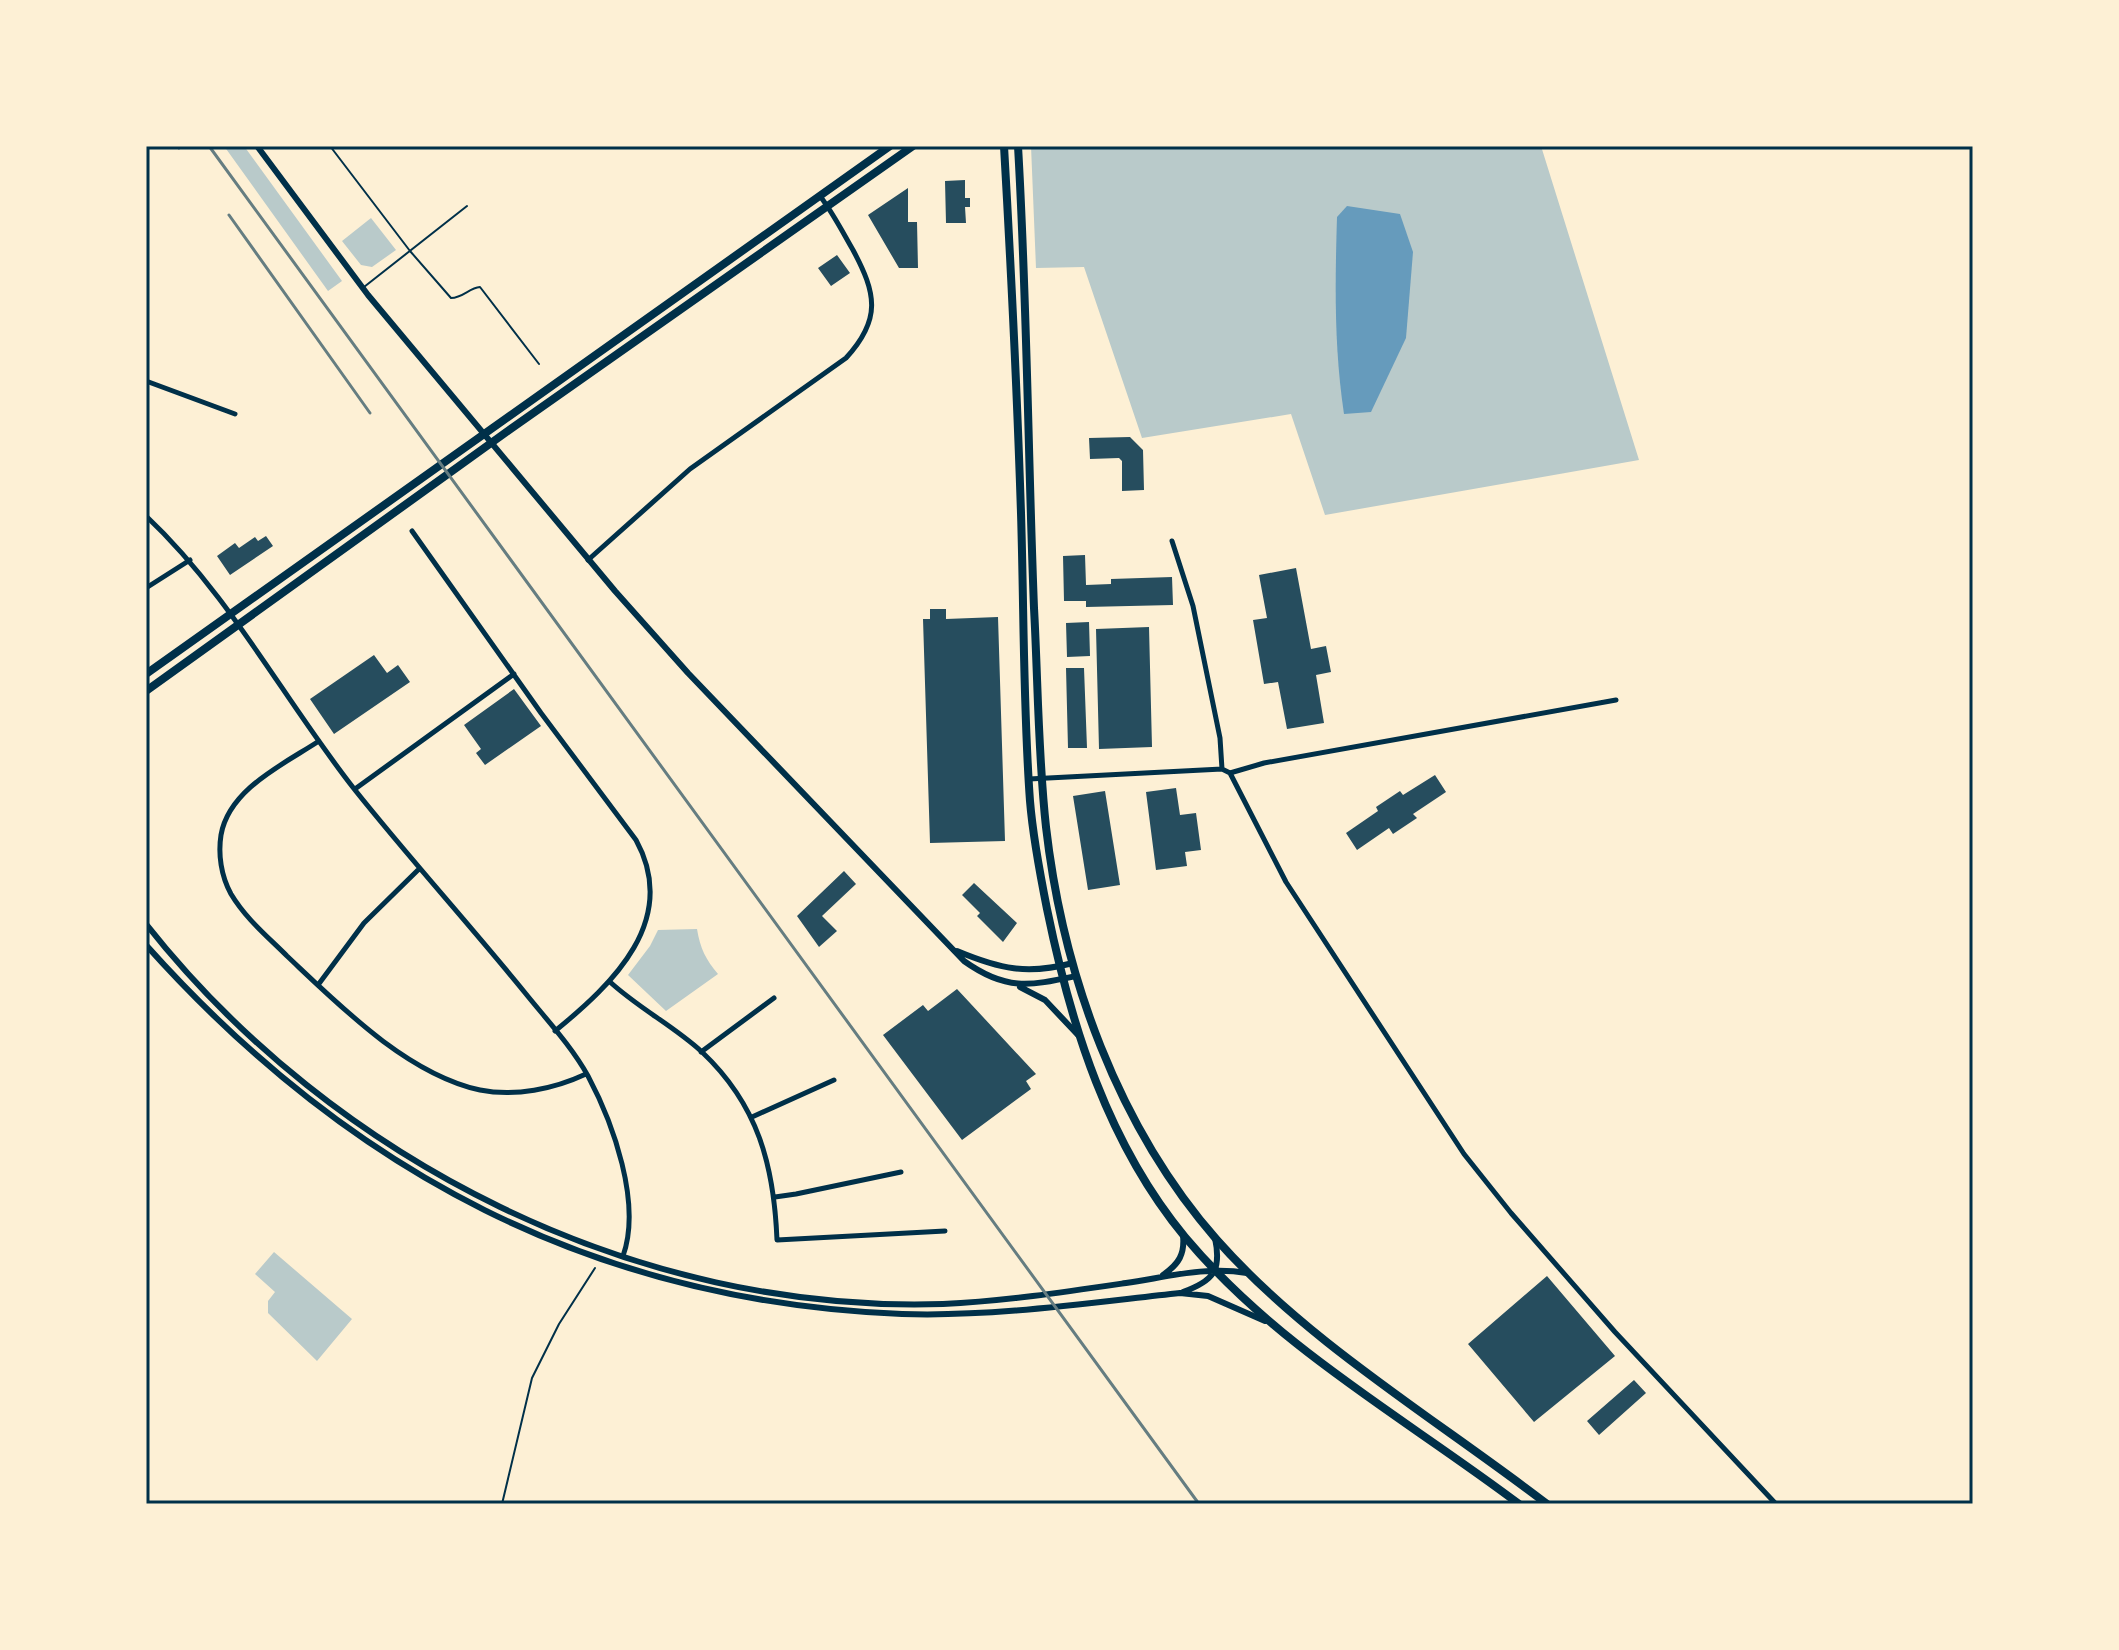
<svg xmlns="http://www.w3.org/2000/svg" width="2119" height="1650" viewBox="0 0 2119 1650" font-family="'Roboto Condensed',sans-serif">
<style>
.green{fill:#b9caca}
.water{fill:#669bbc}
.building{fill:#264d5e}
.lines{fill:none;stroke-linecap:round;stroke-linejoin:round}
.path{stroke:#003049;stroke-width:2}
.service{stroke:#003049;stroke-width:2}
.minor{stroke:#003049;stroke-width:5}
.tertiary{stroke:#003049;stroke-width:6}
.primary{stroke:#003049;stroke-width:8}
.rail{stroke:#657d81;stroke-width:3}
.neatline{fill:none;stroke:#003049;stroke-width:3}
</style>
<rect width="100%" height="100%" fill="#fdf0d5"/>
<path class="green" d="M224 146H244L342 281 328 291Z
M1031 146H1541L1639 460 1325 515 1291 414 1142 438 1084 267 1036 268Z
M371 218 396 250 372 267 361 265 342 241Z
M697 929C700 948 706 960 718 974L666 1011 628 975 650 946 658 930Z
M274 1252 352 1319 317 1361 268 1313V1301L275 1292 255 1274Z"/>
<path class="water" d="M1347 206 1400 214 1413 252 1406 338 1371 412 1344 414C1334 348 1335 284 1337 217Z"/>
<path class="building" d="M965 180V198H970V207H965L966 223H946L945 181Z
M908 188V222H917L918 268H899L868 215Z
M837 255 850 273 831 286 818 268Z
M1130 437 1143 450 1144 490 1122 491V461L1119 458 1090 459 1089 438Z
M266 536 273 546 230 575 217 556 235 543 239 548 255 537 258 541Z
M1085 555 1086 585 1111 584V579L1172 577 1173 605 1086 607V601H1064L1063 556Z
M1296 568 1311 649 1326 646 1331 672 1316 675 1324 723 1287 729 1278 682 1264 684 1253 620 1267 618 1259 575Z
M930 609H946V619L998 617 1005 841 930 843 923 619H930Z
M1089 622 1090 656 1067 657 1066 623Z
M1149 627 1152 747 1099 749 1096 629Z
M374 655 387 673 398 665 410 682 334 734 310 699Z
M1066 668H1084L1087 748H1068Z
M514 689 541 726 485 765 476 753 481 749 464 725Z
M1435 775 1446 792 1413 814 1417 818 1393 834 1389 828 1357 850 1346 833 1378 811 1376 807 1400 791 1403 795Z
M1176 788 1180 815 1196 813 1201 850 1185 852 1187 866 1156 870 1146 792Z
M1105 791 1120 885 1088 890 1073 796Z
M844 871 856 884 822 916 837 931 819 947 797 916Z
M974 883 1017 923 1003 942 977 916 980 913 962 895Z
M957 989 1036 1074 1026 1081 1031 1089 962 1140 883 1035 923 1005 928 1011Z
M1547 1276 1615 1356 1534 1422 1468 1344Z
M1634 1380 1646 1393 1599 1435 1587 1421Z"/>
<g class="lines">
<path class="path" d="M502 1504 532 1378 559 1324 595 1268"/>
<path class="service" d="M330 146 410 251 451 298C463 298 469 288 480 287L539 364
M364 287 467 206"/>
<path class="minor" d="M146 381 235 414
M146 516C230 595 284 700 355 790 410 859 470 925 526 994 547 1020 572 1047 588 1076 613 1123 642 1203 623 1256
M412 531 541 713 636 840C680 920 613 984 555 1031
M1172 541 1193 606 1220 738 1222 769
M588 560 690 469 846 358C882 319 876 293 853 250 842 231 833 213 820 196
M146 588 190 560
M319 741C284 764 229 789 221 835 218 854 221 876 231 894 246 919 267 936 287 956 340 1006 407 1074 480 1090 515 1097 554 1089 586 1074
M1230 773 1264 763 1616 700
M1029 779 1222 769 1230 773 1286 882 1464 1154 1511 1213 1615 1332 1776 1504
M355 789 514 674
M609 981C638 1008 674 1026 702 1052 758 1105 774 1165 777 1240L945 1231
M318 985 364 923 419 869
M701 1052 774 998
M752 1117 834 1080
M775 1197 796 1194 901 1172"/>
<path class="tertiary" d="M257 146 368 295 615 591 688 673 964 961C1006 991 1029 986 1076 976
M146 924C334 1162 637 1314 943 1304 1005 1301 1065 1292 1126 1283 1167 1277 1206 1266 1247 1273
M146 945C349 1172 594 1302 902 1314 994 1317 1088 1303 1180 1293L1208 1296 1265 1321
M957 951C1000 969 1027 975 1073 963
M1020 987 1045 1000 1078 1035
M1163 1275C1179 1264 1185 1254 1183 1235
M1183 1292C1213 1281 1222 1271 1215 1238"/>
<path class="primary" d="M1004 146C1011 268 1017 390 1021 513 1024 609 1023 706 1030 801 1033 838 1040 874 1047 909 1071 1026 1108 1144 1185 1237 1278 1348 1405 1418 1519 1504
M1018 146C1027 300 1028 454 1034 608 1038 681 1038 755 1046 827 1063 975 1118 1127 1217 1240 1307 1342 1439 1421 1547 1504
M146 674 890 146
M146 691 512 428 913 146"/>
<path class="rail" d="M178 146 179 148
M209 146 1199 1504
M229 215 370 413"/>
</g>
<rect width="2119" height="1650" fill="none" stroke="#fdf0d5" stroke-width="296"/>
<rect x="148" y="148" width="1823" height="1354" class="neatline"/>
</svg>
